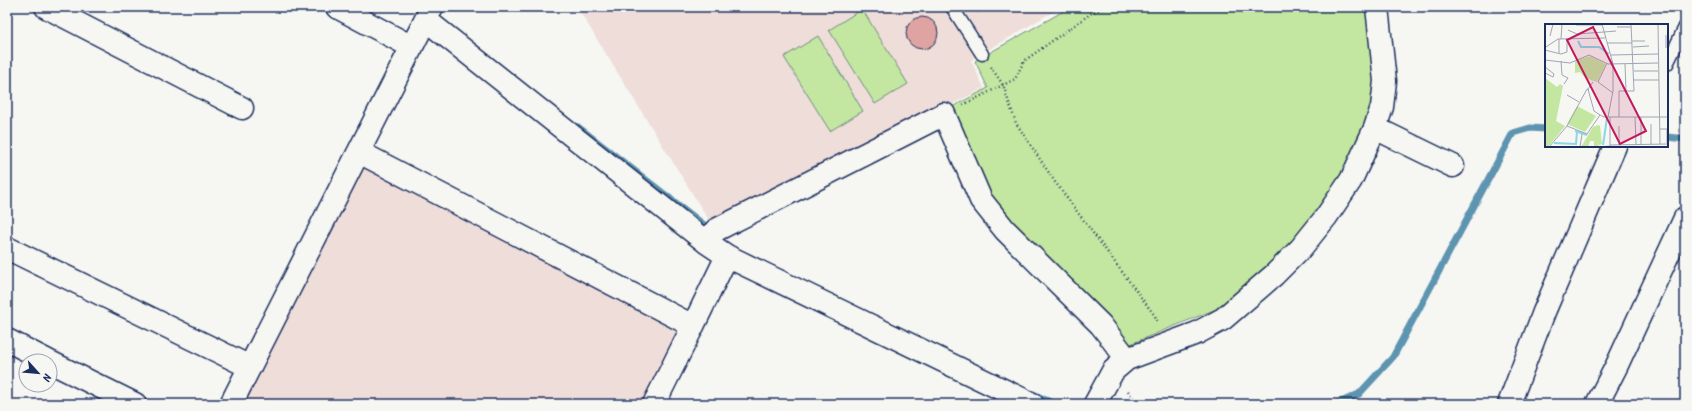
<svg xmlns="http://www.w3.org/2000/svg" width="1692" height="411" viewBox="0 0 1692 411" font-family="Kalam,sans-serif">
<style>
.built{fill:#efddda}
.green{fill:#c3e7a1;stroke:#6f8b80}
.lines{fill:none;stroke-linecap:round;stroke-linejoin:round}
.stream{stroke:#5d94b0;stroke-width:7}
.building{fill:#dfa4a1;stroke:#1b2f5e}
.lane-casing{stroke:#1b2f5e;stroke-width:15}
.street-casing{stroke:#1b2f5e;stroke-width:25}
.path{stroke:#1b2f5e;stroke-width:2.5;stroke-dasharray:1 3;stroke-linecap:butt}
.lane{stroke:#f6f6f2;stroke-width:12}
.street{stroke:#f6f6f2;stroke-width:22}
.inset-river{fill:none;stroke:#89d7e7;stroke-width:2}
.inset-road{fill:none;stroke:#9ea6b7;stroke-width:1}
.view{fill:#c2185b;fill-opacity:0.15;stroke:#c2185b;stroke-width:2}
.inset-edge{fill:none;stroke:#1b2f5e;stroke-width:2}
</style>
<rect width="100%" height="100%" fill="#f6f6f2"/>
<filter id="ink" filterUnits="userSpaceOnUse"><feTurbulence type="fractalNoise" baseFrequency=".025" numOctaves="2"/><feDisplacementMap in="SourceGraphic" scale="8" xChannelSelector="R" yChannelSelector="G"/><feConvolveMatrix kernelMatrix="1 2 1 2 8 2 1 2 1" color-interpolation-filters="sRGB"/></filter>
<g filter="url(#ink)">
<path class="built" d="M577 7H1061L971 60 984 88 713 227Z
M366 162 684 327 645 404H244Z"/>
<path class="green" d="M1065 7H1369L1375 85 1370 115 1339 184 1278 260 1226 305 1128 345 986 196 950 108 988 88 975 61 1062 12Z
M862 9 908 84 875 104 829 30Z
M818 36 863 111 830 131 784 57Z"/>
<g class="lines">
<path class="stream" d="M578 127 708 228
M1667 137 1685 139
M1033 394 1054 404
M1337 404 1359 394 1393 357 1513 133 1530 128 1546 129"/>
</g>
<path class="building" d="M906 33a16 16 0 1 1 32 0a16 16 0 1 1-32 0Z"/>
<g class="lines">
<g class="lane-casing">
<path id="lane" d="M952 7 982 54
M1667 64 1685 27"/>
</g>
<g class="street-casing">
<path id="street" d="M46 7 242 108
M337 7 412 47
M426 20 706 242 727 256 1032 404
M1375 128 1453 166
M359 152 693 326 654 404
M706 242 716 230 944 114 981 200 1005 230 1101 325 1127 359
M7 248 250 367
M693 326 727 256
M7 340 48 361
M50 362 135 404
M231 404 432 7
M1095 404 1113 371 1127 359 1197 333 1223 319 1274 275 1301 248 1326 217 1351 180 1375 128 1382 107 1385 81 1377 7
M1509 404 1544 312 1615 146
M1597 404 1617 365 1685 218"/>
</g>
<path class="path" d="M977 12 981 9 979 7
M991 67 1003 85 1016 123 1055 182 1155 316 1158 323
M963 105 1015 79 1024 61 1093 12 1105 7
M1128 391 1137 404"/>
<use href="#lane" class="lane"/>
<use href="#street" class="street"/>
</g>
</g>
<g transform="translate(1545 24)">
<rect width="123" height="123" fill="#f6f6f2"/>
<path d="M45 32 61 40 52 58 40 54 35 48 30 49V37ZM0 54 12 63 15 60 18 62 11 97 20 102 3 123H0ZM32 82 51 92 40 108 22 100ZM53 101 55 102 57 120 49 123V117H45L43 123H36L48 103Z" fill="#c3e7a1"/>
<path class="inset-river" d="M33 17 36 23H54L64 30M30 107 42 111M9 119 31 120 32 108M58 121 62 94"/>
<path class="inset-road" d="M57 0 68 40V67L63 93M113 0 115 120M31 1H57M72 3H86M23 6 32 10 59 8M59 8 71 7M121 11V24M5 12 8 0M16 15 17 0M87 17H100M62 19H87M1 23 13 15 60 14M88 23 104 22M0 26 16 30 22 28V15M14 29V15M66 31 113 30M0 36 25 39 44 31 63 40 113 39M16 37 17 51 23 54 19 60M62 39 53 58 68 69M80 40 81 67M0 43 9 50 8 53 0 49M89 47H113M89 56H114M48 58 43 65 49 87 55 91M22 71 34 78M74 93V67H89L86 0M90 93 91 120M96 93V120M22 102 42 65 44 66M115 105H122V119M106 120V100M65 121 123 120M74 121V102M4 123 22 102 42 110 55 91 59 93H123M35 123 37 110M53 123 65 122M65 123V93"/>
<path class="view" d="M48 3 101 107 75 120 22 16Z"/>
<rect width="123" height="123" class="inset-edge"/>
</g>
<rect width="1692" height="411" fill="none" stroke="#f6f6f2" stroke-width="24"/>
<rect x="12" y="12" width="1668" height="387" fill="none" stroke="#1b2f5e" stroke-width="1.5" filter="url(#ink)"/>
<g transform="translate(38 373) rotate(117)"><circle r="19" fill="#f6f6f2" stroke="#9ea6b7"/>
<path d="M0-3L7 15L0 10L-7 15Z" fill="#1b2f5e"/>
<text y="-6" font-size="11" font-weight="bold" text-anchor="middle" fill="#1b2f5e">N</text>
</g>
</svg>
